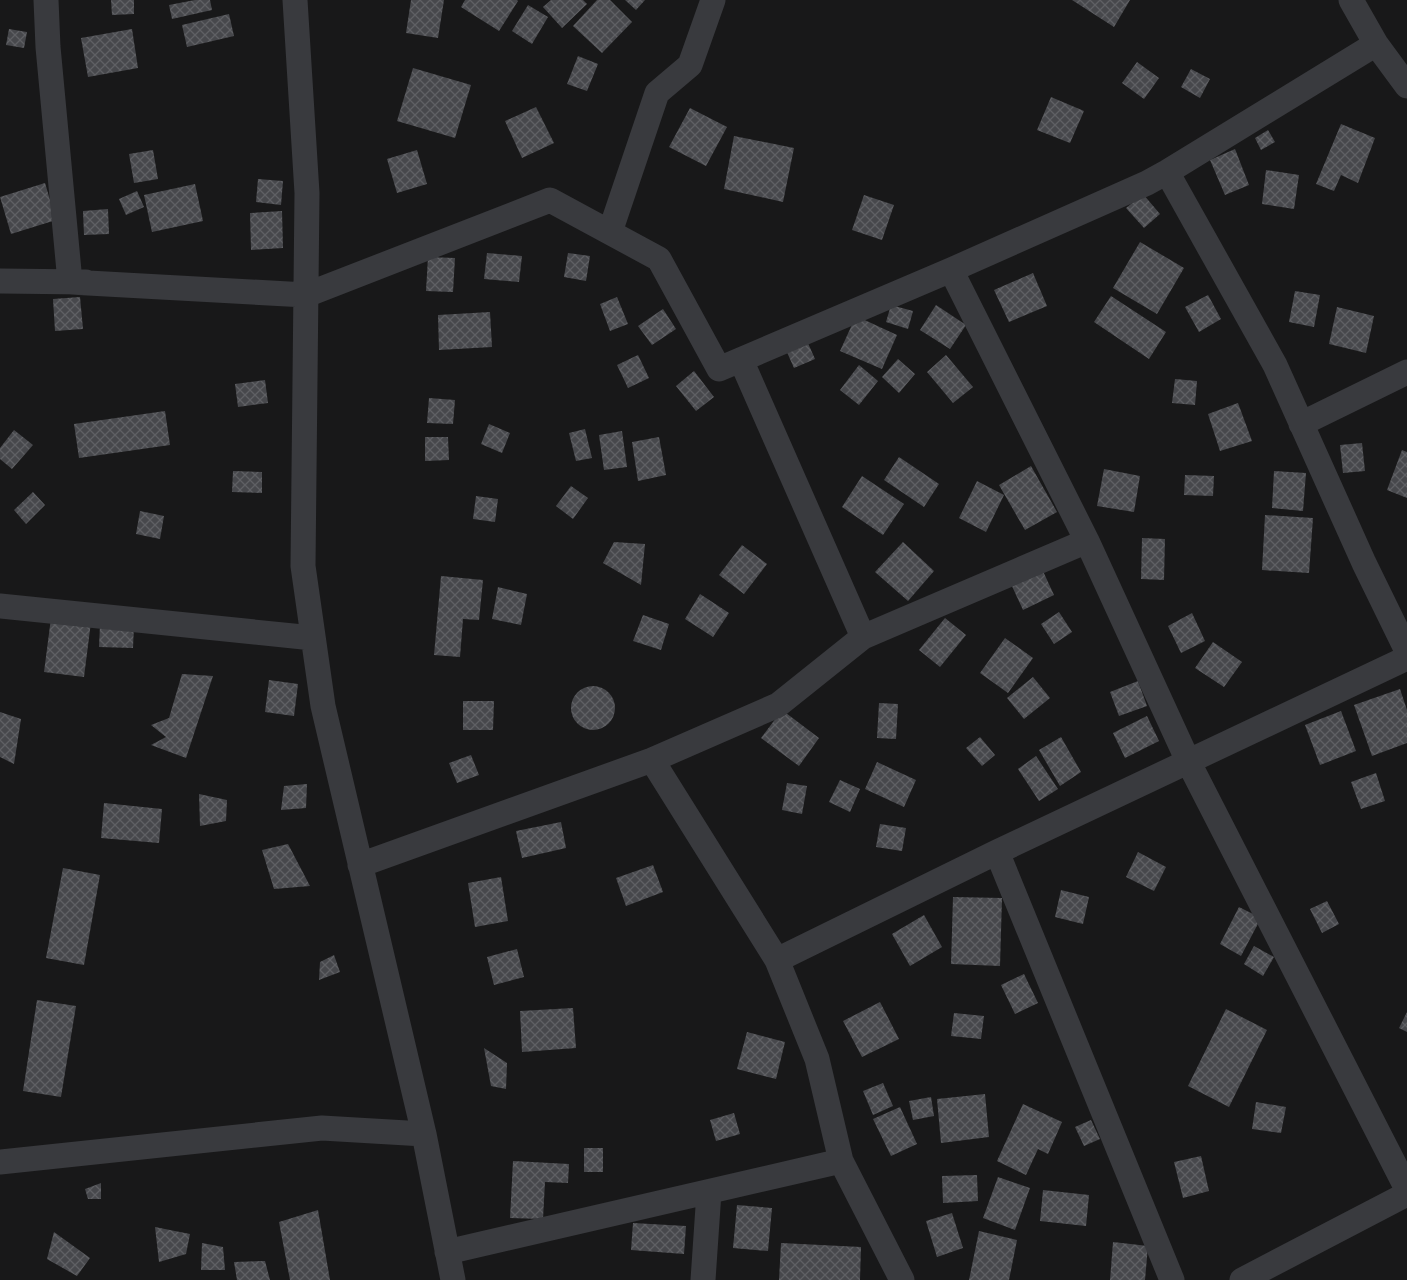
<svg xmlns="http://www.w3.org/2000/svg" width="1407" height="1280" viewBox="0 0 1407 1280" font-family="Mulish,sans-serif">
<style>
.building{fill:url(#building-cross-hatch)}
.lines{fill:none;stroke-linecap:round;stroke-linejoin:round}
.street{stroke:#393a3e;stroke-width:25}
</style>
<defs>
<pattern id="building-cross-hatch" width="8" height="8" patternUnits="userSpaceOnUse" patternTransform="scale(1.25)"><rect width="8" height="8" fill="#47484c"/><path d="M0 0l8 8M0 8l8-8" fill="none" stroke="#5f6064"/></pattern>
</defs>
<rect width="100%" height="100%" fill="#181819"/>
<path class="building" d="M111 0H134V14L112 15Z
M195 0H210L212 10 172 19 169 5Z
M411 0H444L438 38 406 33Z
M465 0H517L518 1 499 31 461 7Z
M551 0H583L587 4 562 28 543 7Z
M597 0H610L632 22 602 53 573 26Z
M625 0H645L636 10Z
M1072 0H1130L1114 27Z
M528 5 548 17 532 44 512 31Z
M229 14 234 36 187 47 182 25Z
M9 29 27 32 24 48 6 45Z
M132 29 138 68 88 77 81 38Z
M578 56 598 64 587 91 567 84Z
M1137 62 1159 78 1144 99 1122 83Z
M413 68 471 85 455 138 397 121Z
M1191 69 1210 79 1200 98 1181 87Z
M1051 97 1084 111 1070 143 1037 130Z
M536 107 554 143 522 158 505 121Z
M690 108 727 127 706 166 669 147Z
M1341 124 1375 138 1358 183 1341 175 1334 191 1316 184Z
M1268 130 1275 142 1261 150 1255 138Z
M734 136 794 148 783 202 724 189Z
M1235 149 1249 185 1225 195 1210 160Z
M153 150 158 179 134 183 129 154Z
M417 150 427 184 397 193 387 159Z
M1266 170 1299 175 1294 209 1262 204Z
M258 179 283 181 281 205 256 202Z
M45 183 56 220 11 234 0 197Z
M195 184 203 221 152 232 144 195Z
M137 191 144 207 126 215 119 199Z
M1143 194 1160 214 1144 228 1126 208Z
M864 195 894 205 882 240 852 230Z
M108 209 109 234 84 235 83 211Z
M282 211 283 248 251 250 250 213Z
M1140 242 1184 268 1157 314 1113 288Z
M487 253 522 256 519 282 484 279Z
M568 253 590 256 586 281 564 277Z
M428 257 455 258 453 292 426 291Z
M1033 273 1047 306 1009 322 994 290Z
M1295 291 1320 295 1314 327 1289 322Z
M1208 295 1221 319 1199 332 1185 307Z
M1111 296 1166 332 1149 359 1094 322Z
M80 297 83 329 55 331 53 299Z
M617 297 628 324 610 331 600 304Z
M891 305 913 311 908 329 886 322Z
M936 305 966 325 950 349 920 330Z
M1337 307 1374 316 1366 353 1329 344Z
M663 309 676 329 652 345 638 326Z
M490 312 492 347 439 350 438 315Z
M856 316 897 335 882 369 840 351Z
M807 341 815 359 794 368 786 350Z
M638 355 649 378 628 388 617 365Z
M946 355 973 387 953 403 927 372Z
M898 359 915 374 899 393 882 377Z
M859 365 878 381 859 405 840 390Z
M694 371 714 397 696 411 676 386Z
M1175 379 1197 381 1195 405 1172 403Z
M265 380 268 403 238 407 235 384Z
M429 398 455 400 453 424 427 423Z
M1238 403 1252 441 1220 451 1208 414Z
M165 411 170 445 79 458 74 424Z
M489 424 510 433 502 453 481 444Z
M585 429 592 458 576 461 569 433Z
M14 430 33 445 12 469 0 459V448Z
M622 431 627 467 604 470 599 435Z
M425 437H448L449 460 425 461Z
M659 437 666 475 638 481 632 442Z
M1362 443 1365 471 1343 473 1340 445Z
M1402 450 1407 452V498L1387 490Z
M899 457 939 484 924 507 884 480Z
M1031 466 1057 512 1025 530 999 485Z
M1104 469 1140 476 1134 512 1097 506Z
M233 471 262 472V493L232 492Z
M1274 471 1306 473 1303 511 1272 508Z
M1185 475 1214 476 1213 496 1184 495Z
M862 476 904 504 883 535 842 507Z
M977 481 1004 495 986 532 959 518Z
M571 486 588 498 573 519 556 506Z
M33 492 45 505 26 524 14 510Z
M476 496 498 499 495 522 473 519Z
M140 511 164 516 160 539 136 534Z
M1265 515 1313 518 1309 573 1262 570Z
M1142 538 1165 539 1164 580 1141 579Z
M614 542 645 544 641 585 603 563Z
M903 542 934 571 908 601 875 572Z
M742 545 767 564 744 594 719 575Z
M1042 569 1054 595 1023 610 1011 584Z
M441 576 483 580 479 620 463 619 460 657 434 655Z
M498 587 527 594 521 625 492 619Z
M700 594 729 613 713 637 685 619Z
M1059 612 1072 632 1054 644 1041 624Z
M1192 613 1205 641 1181 653 1168 626Z
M643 615 669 624 661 650 633 641Z
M51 618 91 622 84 677 44 672Z
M945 618 966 635 940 667 919 650Z
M100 625H134L133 648 99 647Z
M1005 638 1033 658 1008 693 980 673Z
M1213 642 1242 662 1224 687 1195 668Z
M182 674 213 676 186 758 151 745 166 737 151 725 169 718Z
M1033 677 1050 698 1024 719 1007 698Z
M269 680 298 684 294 716 265 712Z
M1138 681 1147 706 1119 716 1110 692Z
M571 708a22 22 0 1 1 44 0a22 22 0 1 1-44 0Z
M1400 689 1407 710V743L1372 756 1354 705Z
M463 701H494L493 730H463Z
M879 703 898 704 896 739 877 738Z
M782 710 819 738 799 766 761 738Z
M1341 711 1356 751 1320 765 1305 725Z
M0 712 21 719 14 764 0 757Z
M1147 716 1159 741 1125 758 1113 733Z
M980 737 995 755 982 766 966 748Z
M1061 737 1081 772 1060 786 1039 750Z
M471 755 479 775 457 783 449 763Z
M1036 756 1058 789 1039 801 1018 769Z
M877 762 916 780 904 807 865 789Z
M1376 773 1385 801 1361 809 1351 782Z
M840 780 860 789 850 812 829 802Z
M787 783 807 786 802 814 782 810Z
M307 784 306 808 281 810 284 786Z
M199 794 227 800 226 821 200 826Z
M104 803 162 809 159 843 101 838Z
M561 822 566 848 522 858 516 831Z
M880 824 906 828 902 851 876 847Z
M288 844 310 886 274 889 262 850Z
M1138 852 1166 867 1154 891 1126 877Z
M653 865 663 892 626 906 616 878Z
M63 868 100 875 84 965 46 958Z
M501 877 508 921 475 927 468 883Z
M1061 890 1089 897 1083 924 1055 917Z
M953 897 1002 898 1000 966 951 964Z
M1327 901 1339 924 1322 933 1310 909Z
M1239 907 1261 918 1241 956 1220 944Z
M924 915 942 947 910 966 892 934Z
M1254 946 1274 957 1263 976 1244 964Z
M517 949 524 977 494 985 487 957Z
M334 955 340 972 319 980 320 962Z
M1024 974 1038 1003 1015 1014 1001 985Z
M37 1000 76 1006 61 1097 23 1091Z
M880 1002 899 1039 862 1057 843 1021Z
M573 1008 576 1048 522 1052 520 1011Z
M1226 1009 1267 1030 1229 1107 1188 1086Z
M1407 1012V1032L1399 1028Z
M954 1013 984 1016 981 1039 951 1036Z
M747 1032 785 1042 776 1079 737 1069Z
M484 1048 507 1063 506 1089 491 1086Z
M883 1083 893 1106 873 1115 863 1091Z
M985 1094 989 1137 941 1143 937 1099Z
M931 1097 934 1116 913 1120 909 1101Z
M1256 1102 1286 1107 1281 1133 1252 1129Z
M1023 1104 1062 1122 1048 1154 1038 1149 1026 1175 997 1161Z
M900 1107 917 1144 891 1156 873 1119Z
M734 1113 740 1134 716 1141 710 1120Z
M1091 1120 1100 1139 1084 1146 1075 1127Z
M584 1148H603V1172H584Z
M1201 1156 1209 1191 1183 1198 1174 1162Z
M513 1161 569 1164 568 1183 545 1182 543 1219 510 1218Z
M977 1175 978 1201 943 1203 942 1176Z
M998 1177 1030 1188 1015 1230 983 1218Z
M101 1183V1199H88L85 1189Z
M1043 1190 1089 1195 1086 1226 1040 1221Z
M737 1205 772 1208 768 1251 733 1248Z
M318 1210 330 1280H290L279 1222Z
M952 1213 963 1248 937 1257 926 1221Z
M633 1223 686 1226 684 1254 631 1250Z
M155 1227 190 1234 186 1254 159 1262Z
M979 1231 1017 1240 1009 1280H969Z
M54 1232 90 1258 77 1276 47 1259Z
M1113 1242 1148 1246 1145 1280H1110Z
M202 1243 223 1247 225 1270H201Z
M781 1243 861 1247 860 1280H779Z
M265 1261 270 1280H237L234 1262Z"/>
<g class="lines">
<path class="street" d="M46 0 48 47 70 282 306 295 550 200 659 259 719 369 951 270 1147 183 1167 172 1376 44 1351 0
M295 0 307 193 303 566 323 706 424 1134 453 1280
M1376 44 1407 86
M1167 172 1275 365 1364 563 1407 651
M610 232 657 93 690 65 713 0
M951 270 1087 541 1188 761 1407 1189
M0 281 86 282
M741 360 863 637
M1301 424 1407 372
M0 606 313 638
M652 760 777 960 817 1059 841 1161 902 1280
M997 852 1172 1280
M360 865 652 760 778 705 863 637 1087 541
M777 960 997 852 1407 658
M0 1162 322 1128 424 1134
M447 1252 841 1161
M703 1280 709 1192
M1242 1280 1407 1194"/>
</g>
</svg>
